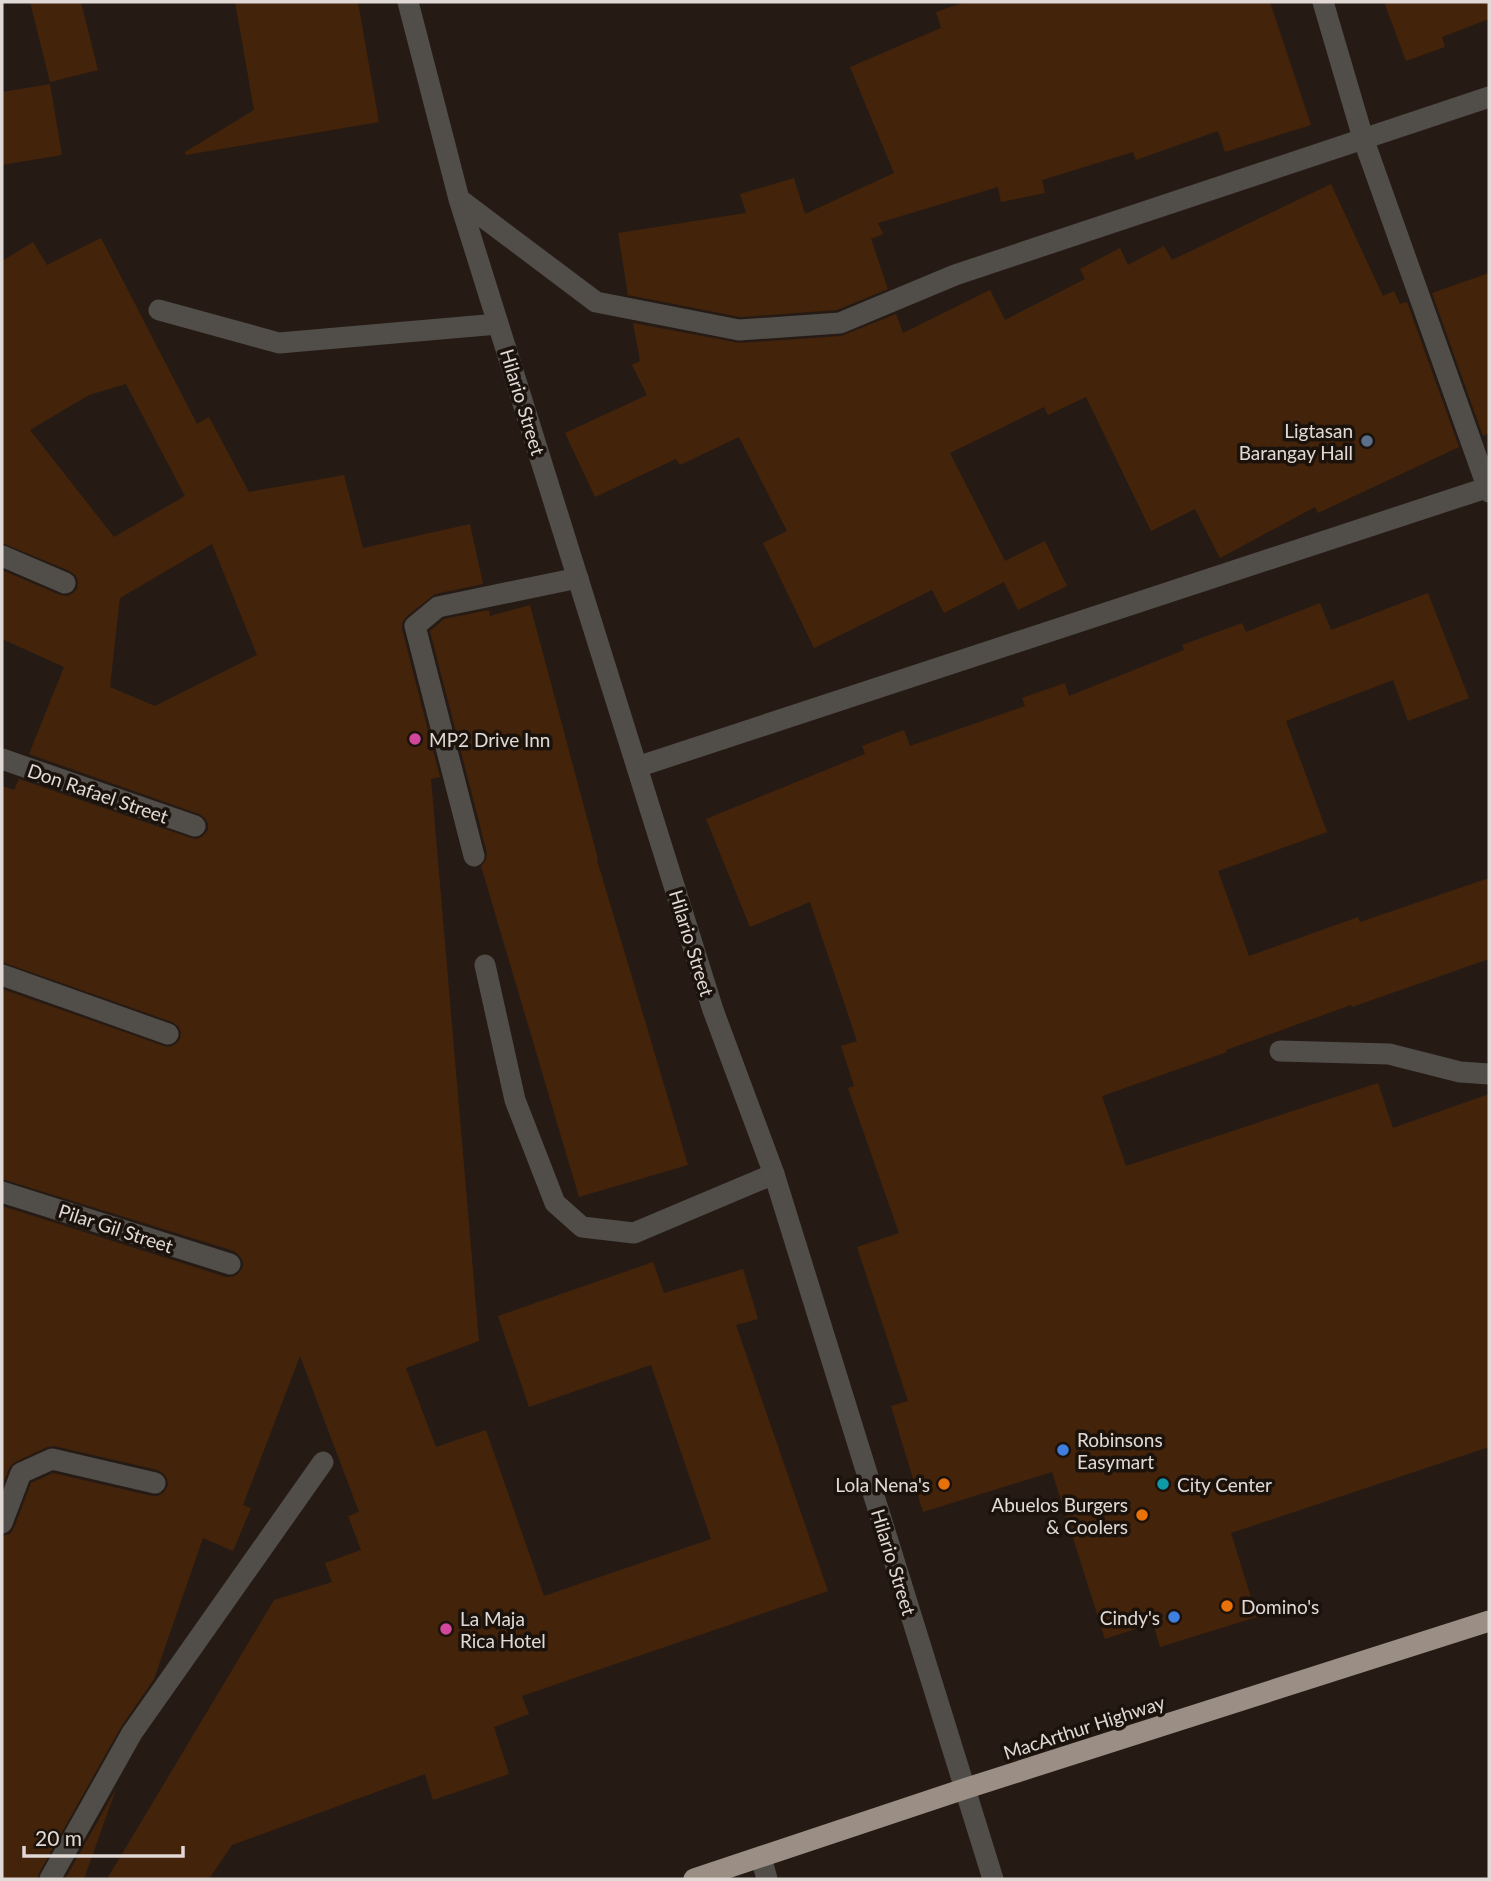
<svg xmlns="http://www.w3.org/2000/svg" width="1491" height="1881" viewBox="0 0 1491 1881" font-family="Lato,sans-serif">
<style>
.building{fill:#44230b;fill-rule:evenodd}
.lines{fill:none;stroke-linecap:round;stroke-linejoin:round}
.lane{stroke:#514d49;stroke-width:21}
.street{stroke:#514d49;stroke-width:21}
.highway{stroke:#9a8e85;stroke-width:21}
.service-dot{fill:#5c6f8a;stroke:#1b120c;stroke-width:2.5}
.hotel-dot{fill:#d1479c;stroke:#1b120c;stroke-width:2.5}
.shop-dot{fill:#3f7fe0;stroke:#1b120c;stroke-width:2.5}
.food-dot{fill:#e8710a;stroke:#1b120c;stroke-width:2.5}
.culture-dot{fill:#0f9aa8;stroke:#1b120c;stroke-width:2.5}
.labels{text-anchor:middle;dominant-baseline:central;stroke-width:7;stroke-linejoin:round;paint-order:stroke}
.street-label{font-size:19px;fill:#e0d9d5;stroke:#1b120c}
.poi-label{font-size:19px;fill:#e0d9d5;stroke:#1b120c;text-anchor:start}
</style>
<rect width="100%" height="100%" fill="#251b14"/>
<path class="building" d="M30 2H81L98 70 50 82Z
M235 2H358L379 122 186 155 185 152 254 110Z
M965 2H1270L1311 125 1225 152 1218 131 1136 160 1133 152 1042 180 1045 193 1001 202 998 187 878 223 883 234 871 239 888 289 837 310 740 317 628 295 618 233 746 213 740 194 794 178 805 214 894 173 850 67 941 28 936 12Z
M1384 2H1489V19L1442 37 1445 47 1406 61Z
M50 84 62 155 2 165V92Z
M1331 184 1383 296 1394 291 1400 304 1407 302 1459 447 1318 513 1315 507 1220 558 1195 509 1151 531 1086 397 1048 415 1044 407 950 453 1005 561 1045 541 1067 586 1018 610 1004 582 944 613 932 590 814 648 763 543 787 531 739 437 680 465 676 459 595 497 565 433 647 395 632 365 640 361 633 323 740 343 841 336 896 314 903 333 990 290 1005 320 1085 279 1080 269 1120 248 1128 265 1164 246 1172 260Z
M101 238 197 424 209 417 249 492 344 475 363 548 470 524 483 584 435 594 407 616 402 623V629L440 777 431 779 479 1341 406 1368 436 1447 486 1430 544 1596 711 1539 651 1365 529 1407 498 1316 653 1262 664 1293 743 1269 758 1319 736 1325 828 1591 522 1696 529 1714 494 1727 509 1774 433 1800 425 1774 232 1845 209 1879H107L274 1600 332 1582 325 1563 361 1550 348 1516 359 1512 300 1356 243 1505 251 1508 233 1551 203 1538 154 1679 121 1727 39 1873 37 1879H2V1536L10 1534 14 1528 31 1483 53 1473 152 1496H158L164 1492 168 1485 167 1479 164 1474 158 1470 54 1446 47 1447 15 1462 9 1468 2 1487V1206L226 1277H232L238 1274 243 1267V1262L240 1256 234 1251 2 1179V989L164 1046 170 1047 176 1044 180 1039 181 1032 178 1026 172 1022 2 962V786L14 790 19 779 191 838 197 839 203 836 208 830V824L205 818 199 814 29 754 64 667 2 639V570L60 595 67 596 73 593 77 589 78 582 76 576 70 571 2 543V261L33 242 47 265ZM126 384 185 496 114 537 30 430 89 395ZM212 544 257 655 155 706 110 687 120 598Z
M1489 273V433L1483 436 1432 293Z
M1428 593 1469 698 1408 721 1393 680 1286 721 1327 832 1218 871 1249 956 1358 917 1360 922 1489 878V959L1352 1007 1351 1005 1226 1050 1227 1052 1102 1096 1126 1166 1378 1083 1393 1128 1489 1094V1447L1231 1533 1257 1617 1160 1647 1153 1623 1105 1639 1052 1472 923 1512 891 1406 908 1401 857 1247 899 1233 848 1088 854 1086 841 1046 857 1041 810 902 750 927 706 819 865 754 862 746 904 730 910 746 1025 706 1022 698 1065 683 1069 696 1184 650 1182 645 1242 623 1246 632 1320 603 1331 630Z
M530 605 598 859 597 860 688 1165 579 1197 481 866 486 860 487 853 430 631 444 619 489 610 490 616Z
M116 1789 84 1879H65Z"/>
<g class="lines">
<path class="lane" d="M159 310 279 343 498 324
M474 856 415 626 438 607 578 578
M485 965 515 1100 555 1203 582 1227 634 1233 774 1174
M1280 1051 1389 1054 1460 1072 1489 1074
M50 1879 132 1733 323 1462"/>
<path class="street" d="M408 2 459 199 713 1010 774 1174 993 1879
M1323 2 1363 138 1489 492
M459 199 596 302 739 330 840 323 955 275 1489 97
M2 556 65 583
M2 759 195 826
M637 767 1489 487
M2 975 168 1034
M2 1192 230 1264
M2 1523 21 1473 52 1459 155 1483
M761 1857 767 1879"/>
<path class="highway" d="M694 1879 964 1789 1489 1621"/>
</g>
<circle class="service-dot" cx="1367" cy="441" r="7"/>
<g class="hotel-dot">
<circle cx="415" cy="739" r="7"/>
<circle cx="446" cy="1629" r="7"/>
</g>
<g class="shop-dot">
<circle cx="1063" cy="1450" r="7"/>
<circle cx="1174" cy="1617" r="7"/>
</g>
<g class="food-dot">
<circle cx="944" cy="1484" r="7"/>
<circle cx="1142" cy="1515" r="7"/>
<circle cx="1227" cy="1606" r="7"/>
</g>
<circle class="culture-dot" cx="1163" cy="1484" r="7"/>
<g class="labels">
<g class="street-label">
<text transform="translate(523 402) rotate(73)">Hilario Street</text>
<text transform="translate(98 793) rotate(19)">Don Rafael Street</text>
<text transform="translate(692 943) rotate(73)">Hilario Street</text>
<text transform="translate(116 1228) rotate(18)">Pilar Gil Street</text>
<text transform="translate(894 1562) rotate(73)">Hilario Street</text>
<text transform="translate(1084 1727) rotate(-18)">MacArthur Highway</text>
</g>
<g class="poi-label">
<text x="1353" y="430" text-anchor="end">Ligtasan<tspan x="1353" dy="22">Barangay Hall</tspan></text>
<text x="429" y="739">MP2 Drive Inn</text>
<text x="1077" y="1439">Robinsons<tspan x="1077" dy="22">Easymart</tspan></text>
<text x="930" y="1484" text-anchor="end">Lola Nena's</text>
<text x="1177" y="1484">City Center</text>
<text x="1128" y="1504" text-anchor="end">Abuelos Burgers<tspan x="1128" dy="22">&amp; Coolers</tspan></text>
<text x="1241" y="1606">Domino's</text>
<text x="1160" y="1617" text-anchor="end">Cindy's</text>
<text x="460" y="1618">La Maja<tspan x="460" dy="22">Rica Hotel</tspan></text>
</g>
</g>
<rect width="1491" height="1881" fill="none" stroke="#e0d9d5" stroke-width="7"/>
<path d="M24 1846v10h159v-10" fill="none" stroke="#e0d9d5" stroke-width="3.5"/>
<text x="35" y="1846" font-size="21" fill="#e0d9d5" stroke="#1b120c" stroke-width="5" paint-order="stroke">20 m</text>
</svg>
